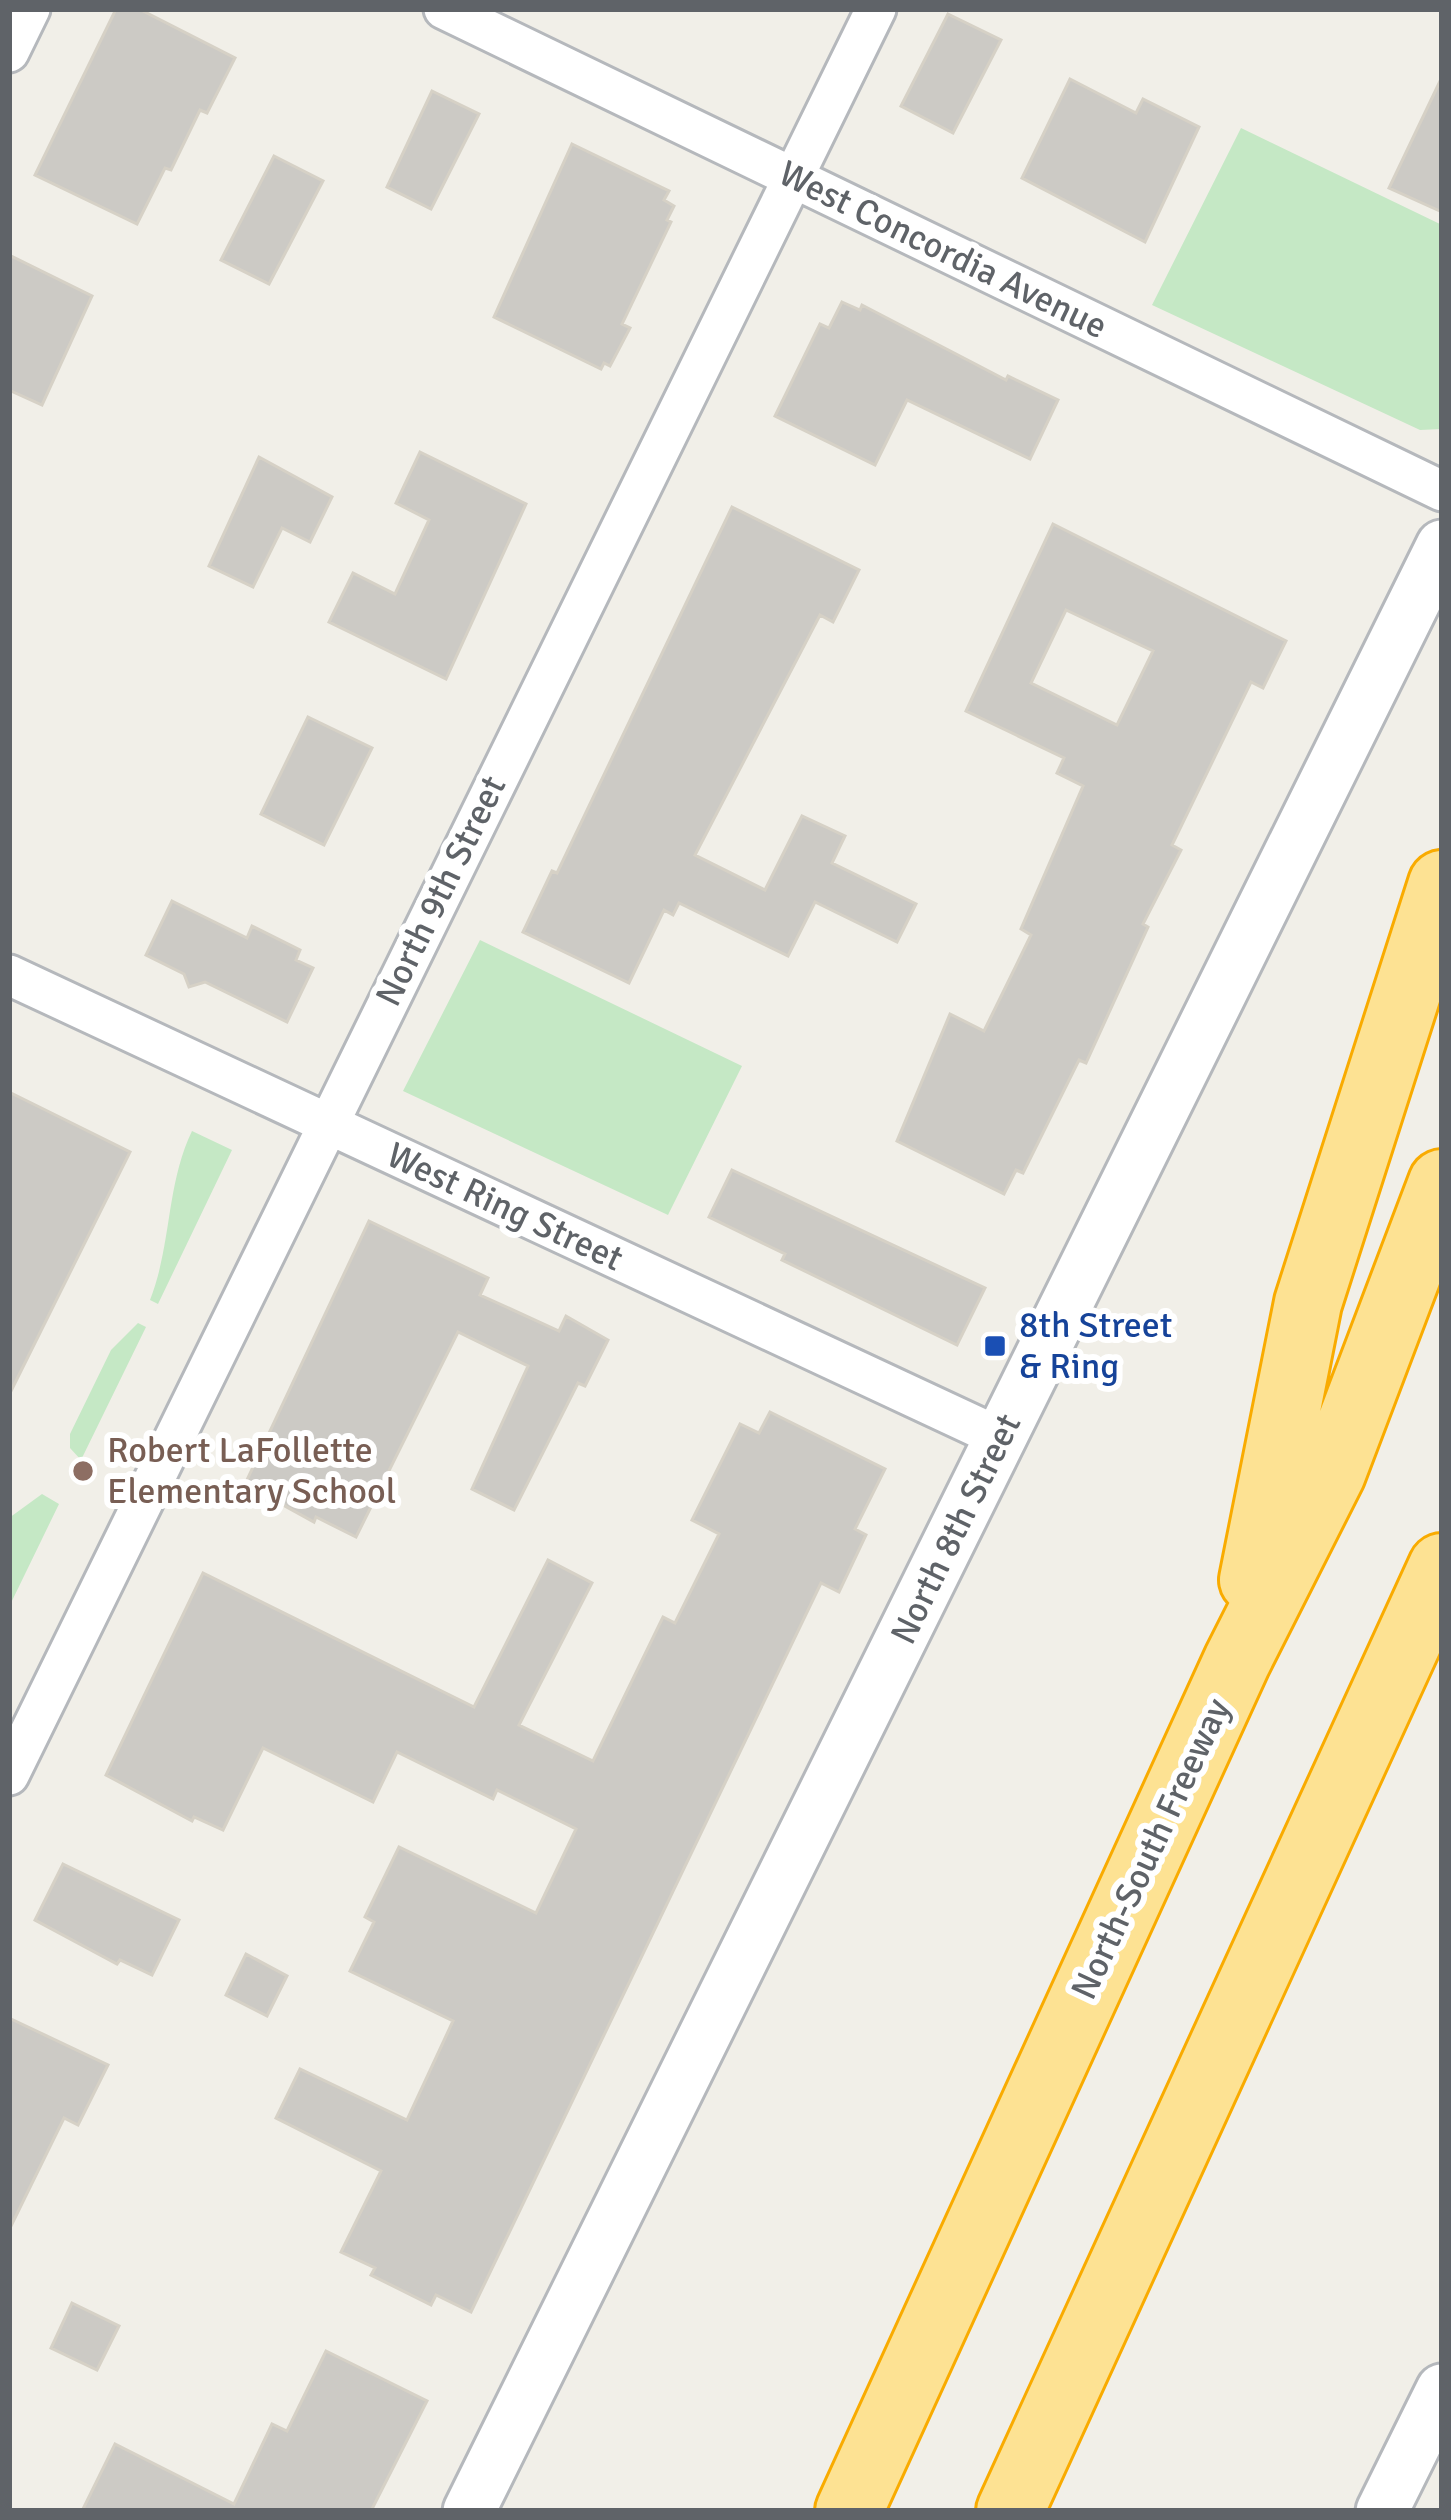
<svg xmlns="http://www.w3.org/2000/svg" width="1451" height="2520" viewBox="0 0 1451 2520" font-family="Signika,sans-serif">
<style>
.green{fill:#c5e8c5}
.building{fill:#cccac5;stroke:#d6d1c6;stroke-width:3;fill-rule:evenodd}
.lines{fill:none;stroke-linecap:round;stroke-linejoin:round}
.minor-casing{stroke:#b5b8bc;stroke-width:45}
.tertiary-casing{stroke:#b5b8bc;stroke-width:57}
.motorway-casing{stroke:#f9ab00;stroke-width:72}
.minor{stroke:#fff;stroke-width:39}
.tertiary{stroke:#fff;stroke-width:51}
.motorway{stroke:#fde293;stroke-width:66}
.transit-dot{fill:#1a4fb4;stroke:#fff;stroke-width:4.5}
.education-dot{fill:#8d6e63;stroke:#fff;stroke-width:4.5}
.labels{text-anchor:middle;dominant-baseline:central;stroke-width:12;stroke-linejoin:round;paint-order:stroke}
.street-label{font-size:36px;fill:#5f6368;stroke:#fff}
.transit-label{font-size:36px;fill:#164399;stroke:#fff;text-anchor:start}
.education-label{font-size:36px;fill:#785e54;stroke:#fff;text-anchor:start}
</style>
<rect width="100%" height="100%" fill="#f1efe8"/>
<path class="green" d="M1241 128 1442 225V429L1420 430 1152 305Z
M480 940 742 1066 668 1215 403 1091Z
M192 1131 232 1150 158 1304 150 1300C172 1244 166 1185 192 1131Z
M138 1323 146 1327 81 1460 70 1448V1434L111 1350Z
M42 1494 59 1504 9 1607V1518Z"/>
<path class="building" d="M116 9H139L235 58 207 113 200 110 171 170 165 168 137 224 35 175Z
M948 14 1001 40 953 133 901 106Z
M1442 77V212L1389 188Z
M1070 79 1136 113 1143 99 1199 127 1145 242 1022 178Z
M432 91 479 114 431 209 387 187Z
M572 144 669 191 664 200 674 206 667 220 671 222 622 324 630 328 610 366 604 363 601 369 494 317Z
M274 156 323 181 269 284 221 260Z
M9 255 92 296 42 405 9 390Z
M842 302 860 310 862 305 1006 380 1008 376 1058 400 1030 459 907 400 875 465 775 416 820 324 829 328Z
M420 452 526 504 446 679 329 622 353 573 395 594 429 520 396 503Z
M259 457 332 497 310 542 282 528 253 587 209 566Z
M732 507 859 570 833 622 820 615 695 855 765 890 802 816 845 836 832 863 916 904 897 942 815 902 788 956 679 903 673 915 664 910 629 983 523 932 552 871 557 873Z
M1053 524 1286 641 1263 688 1251 682 1172 845 1181 850 1143 924 1148 927 1086 1063 1079 1060 1023 1173 1016 1170 1004 1194 897 1141 950 1014 984 1031 1031 935 1021 929 1083 786 1057 773 1064 758 966 711ZM1066 610 1153 651 1117 725 1031 683Z
M308 717 372 748 324 845 261 814Z
M172 901 247 938 252 926 300 950 296 960 313 968 287 1022 205 982 189 987 184 974 146 955Z
M9 1092 130 1152 9 1395Z
M732 1170 985 1288 957 1345 782 1260 785 1254 709 1217Z
M369 1221 488 1278 480 1295 559 1331 566 1316 608 1340 585 1386 578 1383 514 1510 472 1489 528 1366 458 1332 356 1537 316 1517 314 1522 245 1484Z
M770 1412 885 1469 855 1529 866 1535 839 1592 821 1583 471 2312 436 2295 431 2305 371 2275 375 2268 341 2252 381 2171 276 2118 300 2069 407 2120 453 2021 350 1971 374 1922 365 1917 399 1847 536 1913 576 1829 497 1790 493 1799 397 1752 373 1802 263 1748 223 1830 194 1817 192 1821 106 1775 203 1573 474 1707 548 1560 592 1583 519 1725 593 1761 663 1617 675 1623 719 1534 692 1520 740 1424 759 1433Z
M63 1864 179 1920 152 1975 120 1960 117 1964 35 1920Z
M246 1954 287 1976 267 2016 226 1995Z
M9 2018 108 2065 78 2125 64 2118 9 2230Z
M72 2303 119 2326 97 2370 51 2348Z
M326 2351 427 2401 371 2511H82L115 2444 234 2504 272 2424 287 2431Z"/>
<g class="lines">
<g class="minor-casing">
<path id="minor" d="M444 9 1442 491
M9 52 30 9
M9 975 1001 1438
M9 1775 876 9"/>
</g>
<g class="tertiary-casing">
<path id="tertiary" d="M469 2511 1442 546
M1382 2511 1442 2390"/>
</g>
<g class="motorway-casing">
<path id="motorway" d="M1253 1580 1308 1303 1442 884
M849 2511 1237 1661 1332 1473 1442 1183
M1010 2511 1442 1567"/>
</g>
<use href="#minor" class="minor"/>
<use href="#tertiary" class="tertiary"/>
<use href="#motorway" class="motorway"/>
</g>
<rect class="transit-dot" x="983" y="1334" width="24" height="24" rx="6"/>
<circle class="education-dot" cx="83" cy="1471" r="12"/>
<g class="labels">
<g class="street-label">
<text transform="translate(943 250) rotate(26)">West Concordia Avenue</text>
<text transform="translate(441 891) rotate(-64)">North 9th Street</text>
<text transform="translate(505 1207) rotate(25)">West Ring Street</text>
<text transform="translate(956 1529) rotate(-64)">North 8th Street</text>
<text transform="translate(1151 1849) rotate(-65)">North-South Freeway</text>
</g>
<g class="transit-label">
<text x="1019" y="1325">8th Street<tspan x="1019" dy="41">&amp; Ring</tspan></text>
</g>
<g class="education-label">
<text x="107" y="1450">Robert LaFollette<tspan x="107" dy="41">Elementary School</tspan></text>
</g>
</g>
<rect width="1451" height="2520" fill="none" stroke="#5f6368" stroke-width="24"/>
</svg>
